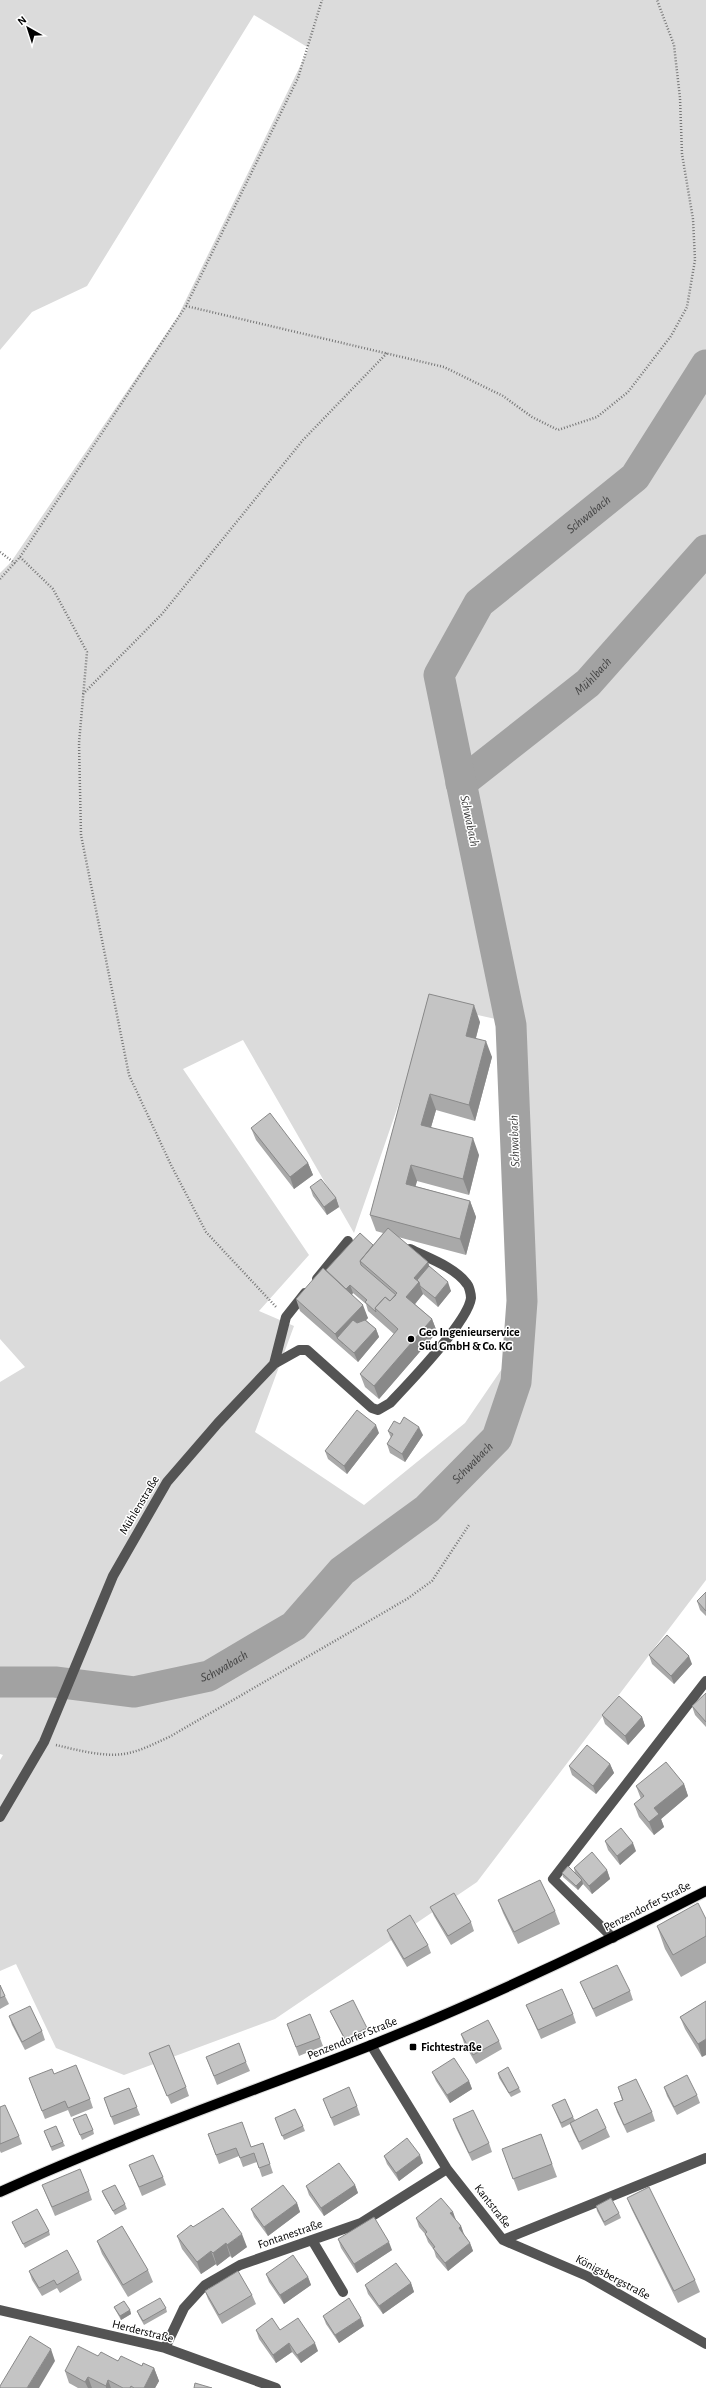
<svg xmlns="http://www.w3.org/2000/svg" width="706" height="2388" viewBox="0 0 706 2388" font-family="'Alegreya Sans',sans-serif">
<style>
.green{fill:#dbdbdb;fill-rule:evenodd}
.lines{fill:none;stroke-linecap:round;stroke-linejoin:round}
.river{stroke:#a2a2a2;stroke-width:31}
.major-casing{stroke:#dbdbdb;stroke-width:12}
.path{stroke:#767676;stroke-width:2.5;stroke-dasharray:1 2;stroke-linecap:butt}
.minor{stroke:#545454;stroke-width:10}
.major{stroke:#000;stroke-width:10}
.wall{fill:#a9a9a9}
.shaded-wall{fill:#898989}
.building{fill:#c4c4c4;stroke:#898989}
.poi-dot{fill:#000;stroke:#fff;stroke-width:1.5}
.labels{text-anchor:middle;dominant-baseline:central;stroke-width:3;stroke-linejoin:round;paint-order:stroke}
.poi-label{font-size:12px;font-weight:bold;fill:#000;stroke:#fff;text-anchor:start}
.street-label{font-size:12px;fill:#000;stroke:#fff}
.water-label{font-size:13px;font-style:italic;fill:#434343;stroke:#fff}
</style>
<rect width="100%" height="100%" fill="#fff"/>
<path class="green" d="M0 0H706V1580L477 1882 275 2019 124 2075 56 2048 16 1964 0 1971V1760L3 1755 0 1754V1382L25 1367 0 1339V573L11 562 178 316 309 48 254 15 87 286 32 312 0 350ZM433 1005 500 1020 512 1354 465 1423 364 1505 255 1432 294 1326 259 1311 309 1255 183 1069 243 1040 354 1233Z"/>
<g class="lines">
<g class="river">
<path id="s1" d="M461 783 588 683 706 550"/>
<path id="s2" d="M0 1682H55L134 1692 209 1676 294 1626 342 1571 427 1509 497 1438 516 1382 522 1301 511 1025 439 675 479 603 635 477 706 365"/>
</g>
<g class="major-casing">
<path id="major" d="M0 2192C121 2137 246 2094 369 2046 484 2000 596 1947 706 1891"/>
</g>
<path class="path" d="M186 306 444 367 503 396 532 417 558 430 597 417 628 392 671 336 687 307 695 260 693 219 682 154 680 98 674 45 657 0
M0 552 16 564
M20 557 53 589 87 652 79 743 81 835 129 1075 171 1165 206 1232 277 1308
M0 579 20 557 186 306 298 78 322 0
M83 694 162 614 303 440 387 353
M56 1745C77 1750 103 1757 124 1754 141 1751 156 1743 171 1736L407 1599 432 1581 469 1525"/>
<path class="minor" d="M317 1279 348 1241
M274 1364 299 1350H307L372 1408 378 1410 390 1403C408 1384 468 1322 471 1298 471 1294 469 1286 467 1284 455 1267 428 1258 410 1249
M0 1817 44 1742 113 1576 167 1482 218 1423 274 1364 286 1317 305 1293
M613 1938 553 1879 706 1681
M371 2045 447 2169 503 2240 706 2158
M312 2240 343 2292
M503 2240 587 2276 706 2344
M0 2310 165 2348 276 2388
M165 2348 184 2308 205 2285 240 2265 361 2223 447 2169"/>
<use href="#major" class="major"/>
</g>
<path class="wall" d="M429 994 480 1022 476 1038 492 1057 475 1121 436 1110 431 1127 479 1155 469 1195 417 1181 415 1186 470 1201 476 1217 466 1255 398 1237 428 1262 429 1266 451 1291 438 1307 423 1294 415 1304 432 1319 437 1332 379 1399 365 1387 360 1374 394 1334 368 1311 366 1304 353 1293 352 1294 368 1318 366 1320 376 1329 379 1337 358 1362 300 1311 296 1299 326 1270 373 1245 383 1233 376 1231 370 1215Z
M251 1128 308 1163 313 1175 294 1189 256 1140Z
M310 1187 336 1198 339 1207 327 1215 313 1196Z
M400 1424 423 1435 405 1462 390 1453 387 1444 391 1438 388 1431Z
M379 1433 347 1474 328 1459 325 1451Z
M706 1592V1616L700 1610 697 1601Z
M649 1655 692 1664 674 1684 652 1664Z
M706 1693V1727L695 1715 692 1706Z
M602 1715 642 1717 645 1726 628 1745 605 1724Z
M610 1764 614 1773 596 1794 572 1775 569 1766Z
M684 1784 688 1796 661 1819 664 1827 654 1835 639 1817 634 1804 641 1799 636 1786Z
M605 1841 636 1851 620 1865 608 1850Z
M574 1868 607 1870 610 1879 592 1894 583 1884 578 1890 563 1877 562 1873H575Z
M498 1900 555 1911 560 1924 518 1944 503 1913Z
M430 1907 471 1922 474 1931 451 1945 434 1916Z
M706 1919V1963L681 1977 665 1949 657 1926Z
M387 1930 428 1945 431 1953 407 1967 390 1938Z
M580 1982 630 1991 633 2000 596 2017 584 1991Z
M0 1985 5 1996 9 2004 0 2009Z
M706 2001 702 2057 685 2029 680 2017Z
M526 2005 573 2014 576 2023 541 2039 530 2014Z
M330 2011 367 2028 368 2032 346 2043Z
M9 2016 42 2031 45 2040 25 2050 12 2025Z
M290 2032 320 2038 323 2046 299 2056Z
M461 2034 499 2041 502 2049 476 2064 464 2043Z
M149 2053 186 2087 189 2096 171 2104Z
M206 2057 246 2062 250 2071 217 2085Z
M432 2072 469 2081 472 2089 450 2103 436 2081Z
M498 2073 519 2088 521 2092 511 2097 499 2078Z
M54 2074 90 2099 93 2108 71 2117 68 2110 45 2119 29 2078Z
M618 2087 652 2112 655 2121 627 2133 617 2112 614 2103 622 2100Z
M664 2087 697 2095 700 2103 677 2115 667 2096Z
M129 2088 140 2115 114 2125 104 2098Z
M323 2099 357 2106 360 2115 334 2126Z
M552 2105 573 2117 575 2120 606 2128 610 2137 582 2150 573 2132 570 2124 562 2128Z
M0 2107 19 2136 22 2144 1 2153 0 2151Z
M275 2118 303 2126 305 2131 284 2140Z
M453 2119 489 2143 492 2152 472 2161 456 2128Z
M75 2123 93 2130 94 2134 82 2140Z
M44 2131 63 2142 65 2146 52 2151Z
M208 2134 251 2147 263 2143 273 2173 262 2177 257 2162 243 2167 239 2156 219 2164Z
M541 2134 557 2177 518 2191 502 2149Z
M384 2156 423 2163 399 2181 387 2164Z
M129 2165 163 2177 166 2185 142 2196Z
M42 2185 89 2191 92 2200 55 2216Z
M355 2185 358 2193 324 2216 309 2195 306 2186Z
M102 2191 125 2204 127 2209 115 2215 104 2196Z
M627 2198 695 2280 700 2292 678 2303 632 2210Z
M297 2203 300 2212 268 2236 254 2217 251 2209Z
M596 2206 619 2213 621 2218 605 2226 597 2211Z
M453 2212 455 2220 461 2226 464 2234 470 2243 473 2251 448 2271 436 2257 434 2250 428 2242 425 2234 419 2227 416 2218Z
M12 2222 49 2231 50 2235 25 2248Z
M193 2227 247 2247 232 2258 230 2256 217 2266 216 2264 201 2274 182 2249 177 2236Z
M338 2239 392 2250 357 2273 341 2248Z
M97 2241 148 2270 153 2282 128 2297 102 2254Z
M29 2271 79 2272 82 2280 60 2293 57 2288 42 2296 32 2280Z
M266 2274 308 2277 311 2285 284 2304 269 2282Z
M411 2283 414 2292 383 2314 368 2294 365 2285Z
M205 2291 252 2295 256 2304 222 2324 208 2299Z
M114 2307 130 2310 131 2314 121 2320 116 2311Z
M166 2308 167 2312 144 2325 139 2316 137 2311Z
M323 2316 364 2326 339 2343 326 2324Z
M256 2330H280L318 2351 301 2363 292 2352 276 2363 259 2339Z
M98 2356 142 2366 154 2368 159 2381 155 2388H78L69 2383 65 2371Z"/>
<path class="shaded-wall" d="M474 1005 480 1022 472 1052 466 1036Z
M486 1041 492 1057 475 1121 469 1105Z
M430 1094 436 1110 427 1141 421 1125Z
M473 1138 479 1155 469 1195 463 1179Z
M308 1163 313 1175 294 1189 290 1177Z
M411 1165 417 1181 412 1200 406 1184Z
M336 1198 339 1207 327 1215 324 1207Z
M470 1201 476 1217 466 1255 460 1239Z
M428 1262 432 1275 420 1286 423 1294 411 1309 406 1297 414 1278Z
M448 1282 451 1291 438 1307 435 1298Z
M350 1285 353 1293 347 1300 344 1291Z
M363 1305 368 1318 343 1344 337 1338 335 1334Z
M432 1319 437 1332 379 1399 374 1386Z
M376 1329 379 1337 358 1362 354 1353Z
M376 1425 379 1433 347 1474 344 1466Z
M419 1427 423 1435 405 1462 402 1454Z
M689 1656 692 1664 674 1684 671 1676Z
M642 1717 645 1726 628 1745 625 1736Z
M610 1764 614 1773 596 1794 593 1786Z
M684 1784 688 1796 661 1819 664 1827 654 1835 649 1822 654 1808Z
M633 1843 636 1851 620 1865 617 1856Z
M607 1870 610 1879 592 1894 589 1886Z
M582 1880 583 1884 578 1890 576 1886Z
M706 2039V2055L702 2057 698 2044Z
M469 2081 472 2089 450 2103 447 2095Z
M420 2155 423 2163 399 2181 396 2173Z
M355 2185 358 2193 324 2216 321 2208Z
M297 2203 300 2212 268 2236 264 2227Z
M453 2212 456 2220 450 2213Z
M461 2226 464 2235 459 2228Z
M242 2234 247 2247 232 2258 227 2245Z
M389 2242 392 2250 357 2273 354 2264Z
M226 2243 230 2256 217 2266 213 2253Z
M470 2243 473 2251 448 2271 445 2263Z
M211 2251 216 2264 201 2274 197 2262Z
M308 2277 311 2285 284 2304 280 2295Z
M411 2283 414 2292 383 2314 379 2306Z
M130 2310 131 2314 121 2320 120 2316Z
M361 2318 364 2326 339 2343 335 2335Z
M289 2343 292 2352 276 2363 273 2355Z
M315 2343 318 2351 301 2363 297 2355Z
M51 2349 55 2361 39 2388H27Z
M154 2368 159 2381 155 2388H144Z
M88 2377 92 2388H88L85 2382Z
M108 2380 111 2388H106V2386Z"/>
<path class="building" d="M429 994 474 1005 466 1036 486 1041 469 1105 430 1094 421 1125 473 1138 463 1179 411 1165 406 1184 470 1201 460 1239 370 1215Z
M270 1113 308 1163 290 1177 251 1128Z
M321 1179 336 1198 324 1207 310 1187Z
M388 1228 428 1262 414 1278 419 1282 406 1297 432 1319 374 1386 360 1374 398 1329 375 1308 385 1297 390 1301 397 1293 360 1261Z
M360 1233 373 1245 360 1261 361 1265 396 1295 390 1301 385 1297 375 1308 376 1312 365 1302 367 1300 350 1285 346 1289 326 1270Z
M429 1266 448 1282 435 1298 420 1286 419 1282 417 1280Z
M323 1268 363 1305 335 1334 296 1299Z
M353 1320 357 1323 365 1320 376 1329 354 1353 337 1338Z
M357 1410 376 1425 344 1466 325 1451Z
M404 1417 419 1427 402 1454 387 1444 393 1434 388 1431 394 1421 400 1424Z
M706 1592V1611L697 1601Z
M667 1635 689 1656 671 1676 649 1655Z
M706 1693V1722L692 1706Z
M619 1696 642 1717 625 1736 602 1715Z
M587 1745 610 1764 593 1786 569 1766Z
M666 1762 684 1784 654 1808 659 1814 649 1822 634 1804 644 1796 636 1786Z
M621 1828 633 1843 617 1856 605 1841Z
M592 1852 607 1870 589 1886 574 1868Z
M568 1866 582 1880 576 1886 562 1873Z
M540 1880 555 1911 514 1932 498 1900Z
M454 1893 471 1922 448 1936 430 1907Z
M698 1903 706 1919V1936L673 1955 657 1926Z
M410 1915 428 1945 404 1959 387 1930Z
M617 1965 630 1991 593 2009 580 1982Z
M0 1985 5 1996 0 1998Z
M562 1989 573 2014 538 2030 526 2005Z
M353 2000 367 2028 345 2039 330 2011Z
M706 2001V2039L698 2044 680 2017Z
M30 2006 42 2031 22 2042 9 2016Z
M310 2014 320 2038 296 2047 287 2024Z
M488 2020 499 2041 473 2055 461 2034Z
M239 2043 246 2062 214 2076 206 2057Z
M169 2045 186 2087 167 2096 149 2053Z
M454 2058 469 2081 447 2095 432 2072Z
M76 2065 90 2099 68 2108 65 2101 42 2111 29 2078 52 2069 54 2074Z
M508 2067 519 2088 509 2093 498 2073Z
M687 2075 697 2095 674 2107 664 2087Z
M636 2079 652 2112 624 2125 614 2103 623 2100 618 2087Z
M349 2087 357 2106 331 2118 323 2099Z
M129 2088 137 2107 111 2117 104 2098Z
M565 2099 573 2117 561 2123 552 2105Z
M5 2105 19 2136 0 2144V2107Z
M295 2109 303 2126 282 2136 275 2118Z
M597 2109 606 2128 579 2142 570 2123Z
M473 2110 489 2143 469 2153 453 2119Z
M86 2114 93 2130 80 2135 73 2119Z
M242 2122 251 2147 263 2143 270 2164 259 2168 254 2153 240 2158 236 2148 216 2155 208 2134Z
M56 2126 63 2142 51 2147 44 2131Z
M541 2134 552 2164 513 2179 502 2149Z
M407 2138 420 2155 396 2173 384 2156Z
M153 2155 163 2177 139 2187 129 2165Z
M339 2163 355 2185 321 2208 306 2186Z
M80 2169 89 2191 52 2207 42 2185Z
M115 2185 125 2204 113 2211 102 2191Z
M283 2185 297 2203 264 2227 251 2209Z
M649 2187 695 2280 674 2291 627 2198Z
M441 2198 453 2212 450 2213 461 2226 459 2228 470 2243 445 2263 433 2248 435 2247 425 2234 427 2232 416 2218Z
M611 2198 619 2213 604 2222 596 2206Z
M223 2208 242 2234 227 2245 226 2243 213 2253 211 2251 197 2262 177 2236 191 2225 193 2227Z
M37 2209 49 2231 23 2244 12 2222Z
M374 2217 389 2242 354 2264 338 2239Z
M122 2226 148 2270 123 2285 97 2241Z
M67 2250 79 2272 57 2285 54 2280 39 2288 29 2271Z
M293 2255 308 2277 280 2295 266 2274Z
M396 2263 411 2283 379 2306 365 2285Z
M238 2271 252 2295 219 2315 205 2291Z
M160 2298 166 2308 143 2321 137 2311Z
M349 2298 361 2318 335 2335 323 2316Z
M124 2301 130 2310 120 2316 114 2307Z
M272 2318 280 2330 298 2318 315 2343 297 2355 289 2343 273 2355 256 2330Z
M30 2336 51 2349 27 2388H0V2386Z
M78 2346 98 2356 101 2352 118 2361 121 2356 142 2366 143 2363 154 2368 144 2388H134L131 2386 130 2388H123L108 2380 106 2386 88 2377 85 2382 65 2371Z
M195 2383 212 2388H194Z"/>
<g class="poi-dot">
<circle cx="411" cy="1339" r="4"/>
<rect x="409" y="2043" width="8" height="8" rx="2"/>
</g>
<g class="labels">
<g class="poi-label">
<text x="419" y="1332">Geo Ingenieurservice<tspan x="419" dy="14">Süd GmbH &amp; Co. KG</tspan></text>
<text x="421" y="2047">Fichtestraße</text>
</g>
<g class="street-label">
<text transform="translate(139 1505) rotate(-59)">Mühlenstraße</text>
<text transform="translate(647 1906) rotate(-27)">Penzendorfer Straße</text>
<text transform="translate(352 2038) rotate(-22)">Penzendorfer Straße</text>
<text transform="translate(493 2206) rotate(52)">Kantstraße</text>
<text transform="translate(290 2234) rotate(-19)">Fontanestraße</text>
<text transform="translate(613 2277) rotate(28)">Königsbergstraße</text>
<text transform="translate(143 2331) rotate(14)">Herderstraße</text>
</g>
<g class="water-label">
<text stroke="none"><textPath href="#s2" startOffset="1585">Schwabach</textPath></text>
<text stroke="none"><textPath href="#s1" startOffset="170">Mühlbach</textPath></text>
<text transform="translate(469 821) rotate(78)">Schwabach</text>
<text transform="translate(515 1141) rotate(-92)">Schwabach</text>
<text stroke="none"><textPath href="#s2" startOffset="553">Schwabach</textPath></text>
<text stroke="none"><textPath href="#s2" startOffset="229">Schwabach</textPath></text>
</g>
</g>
<g transform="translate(28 28) rotate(321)" stroke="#ffffff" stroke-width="3" paint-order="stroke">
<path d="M0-3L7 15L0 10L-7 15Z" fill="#000000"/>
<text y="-6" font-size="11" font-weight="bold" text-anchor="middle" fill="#000000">N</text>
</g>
</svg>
